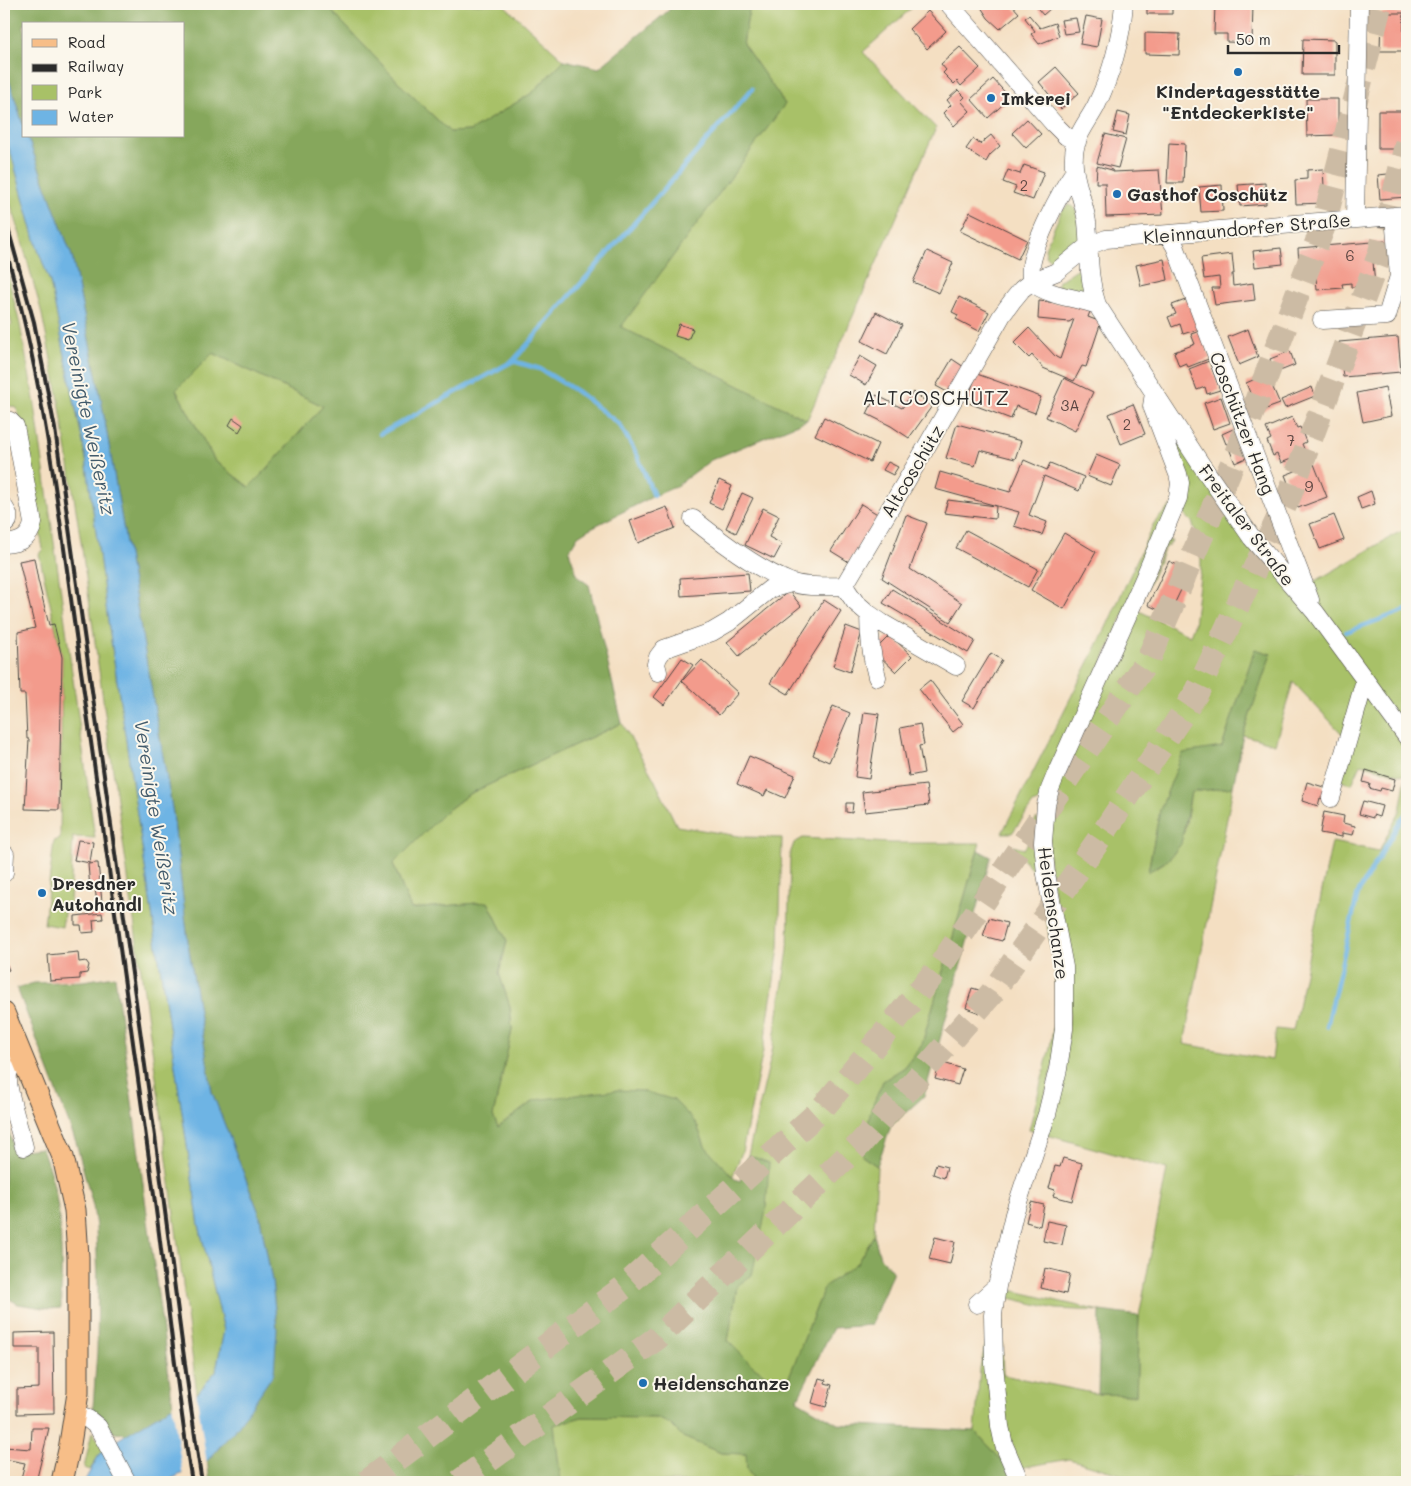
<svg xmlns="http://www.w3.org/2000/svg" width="1411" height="1486" viewBox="0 0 1411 1486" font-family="Mali,sans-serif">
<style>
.green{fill:#a8c167;stroke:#6a7649;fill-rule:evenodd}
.forest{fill:#86a75c;stroke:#586944;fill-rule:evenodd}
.water{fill:#6eb4e4;stroke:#4c7088}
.pier{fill:#f4dfc2}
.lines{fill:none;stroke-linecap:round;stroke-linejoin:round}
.stream{stroke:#6eb4e4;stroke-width:4.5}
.building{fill:#f39b8c}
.highway-tunnel{stroke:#ccbba4;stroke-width:25;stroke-dasharray:25 12;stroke-linecap:butt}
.minor-casing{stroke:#494642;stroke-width:19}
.major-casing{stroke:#494642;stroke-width:23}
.minor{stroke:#fff;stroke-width:18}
.major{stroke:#f7be88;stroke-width:21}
.rail{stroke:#2b2b2b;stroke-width:4}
.poi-dot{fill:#1f6fb2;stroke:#fbf7ec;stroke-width:2}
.labels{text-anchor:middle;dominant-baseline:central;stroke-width:4;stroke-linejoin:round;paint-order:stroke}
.number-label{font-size:15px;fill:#5d4743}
.poi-label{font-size:18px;font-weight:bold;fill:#2b2b2b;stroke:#fbf7ec;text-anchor:start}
.street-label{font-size:18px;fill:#2b2b2b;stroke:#fbf7ec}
.neighbourhood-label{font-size:19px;letter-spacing:1px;fill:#2b2b2b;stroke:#fbf7ec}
.water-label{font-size:19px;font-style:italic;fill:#425b6c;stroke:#fbf7ec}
</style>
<rect width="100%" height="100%" fill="#fbf7ec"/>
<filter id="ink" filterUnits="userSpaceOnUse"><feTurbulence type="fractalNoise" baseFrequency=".02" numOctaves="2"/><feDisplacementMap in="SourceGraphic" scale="10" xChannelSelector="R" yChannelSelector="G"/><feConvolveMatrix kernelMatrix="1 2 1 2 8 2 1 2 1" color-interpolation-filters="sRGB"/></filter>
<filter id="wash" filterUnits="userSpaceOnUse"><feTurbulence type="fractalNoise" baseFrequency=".0096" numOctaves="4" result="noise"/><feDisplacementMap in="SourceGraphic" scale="20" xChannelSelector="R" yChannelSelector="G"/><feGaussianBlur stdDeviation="1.12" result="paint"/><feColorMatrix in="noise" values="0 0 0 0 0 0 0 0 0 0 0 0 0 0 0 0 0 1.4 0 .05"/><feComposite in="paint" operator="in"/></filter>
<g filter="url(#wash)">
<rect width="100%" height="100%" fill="#f4dfc2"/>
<path class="green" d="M325 4H503L564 60 532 93 470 131 450 132 403 87Z
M750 4H916L863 52 936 128 807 420 620 327 785 104 743 44Z
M4 135 12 157 37 247 50 282 86 458 108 621 199 1225 224 1330 216 1371 197 1394 162 1120 81 542 58 394 41 310 16 220 4 186Z
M1069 205 1074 207 1077 213 1081 238 1079 242 1059 260 1051 261 1046 256 1045 248 1062 210Z
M4 259 20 325 35 405 95 838 73 837 70 903 65 907 62 927 44 924 54 841 60 839 62 657 39 554 43 549 17 408 8 405 4 395V328L12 325 4 295Z
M1080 267 1087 294 1057 287 1059 281Z
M213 353 323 406 267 469 249 487 215 461 176 390Z
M1163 416 1194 463 1202 459 1302 589 1396 534 1407 529V1482H1146L1069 1459 1019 1468C1005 1439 1002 1410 999 1378 997 1347 997 1318 1002 1288L1100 1311 1056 1309 1005 1297C1000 1324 1002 1348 1003 1375L1098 1394 1136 1395 1139 1316 1167 1169 1047 1135C1060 1085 1073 1034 1069 981 1063 909 1033 852 1058 779L1167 540 1172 541 1164 550 1137 610 1190 635 1194 625 1201 568V546L1192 522 1185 515 1183 505V473L1163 426 1161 418ZM1255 649 1271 654 1243 735 1275 744 1293 682 1348 740 1336 780 1352 784 1361 764 1406 776 1400 811 1379 851 1332 842 1293 1031 1276 1029 1272 1060 1184 1044 1233 787 1191 792C1185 827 1186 857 1148 871L1160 810 1183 754 1222 747Z
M1171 505 1043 799 1033 804 1012 833H1002L1104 632 1154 523Z
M622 723 654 779 677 826 745 837 782 838 779 948 763 1051 742 1152 732 1178 705 1146 696 1123 535 1100 498 1128 493 1116 512 1030 510 1007 499 973 507 941 488 902 411 909 393 864 445 812 469 794Z
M1037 818 1058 959 1057 1049 1036 1132 1029 1130 1050 1047 1056 1011 1055 975 1042 891 1030 867 1013 846 1024 849 1032 837 1029 829Z
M803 838 890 843H980L922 1044 905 1067 883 1081 862 1156 877 1166 874 1235 857 1263 825 1286 789 1377 774 1381 753 1366 728 1341 737 1286 769 1163 748 1155 772 1052 788 950 790 854 794 843Z
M986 1341 1006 1465 975 1431 980 1369Z
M582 1417 657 1418 670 1424 683 1437 721 1453 747 1454V1470L756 1482H561L553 1425Z
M92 1432 106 1450 99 1455 90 1470 84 1468Z"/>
<path class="forest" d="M4 4H325L403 87 450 132 470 131 532 93 564 60 599 68 668 11 673 4H750L743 44 785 104 621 327 807 420 711 460 675 487 654 496 589 529 578 536 569 551 578 577 589 585 622 723 469 794 445 812 393 864 411 909 488 902 507 941 499 973 510 1007 512 1030 493 1116 498 1127 535 1100 617 1090 643 1091 674 1100 696 1123 705 1146 735 1179 740 1181 748 1155 769 1163 766 1210 752 1275 737 1286 728 1341 753 1366 774 1381 789 1377 825 1286 857 1263 874 1235 880 1257 893 1271 871 1325 833 1328 797 1400 838 1424 975 1431 1006 1465 1015 1482H756L747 1470 746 1454 721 1453 683 1437 670 1424 657 1418 582 1417 554 1425 561 1482H210L207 1461 220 1447 277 1329 272 1281 259 1213 212 1092 189 950 173 814 101 399 72 256 27 136H184V24H24V128L4 64ZM213 353 323 406 267 469 249 487 215 461 176 390Z
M1255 649 1271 654 1243 735 1233 787 1191 792 1181 844 1168 860 1148 872 1160 810 1183 753 1222 747Z
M978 850 991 857 924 1096 891 1126 877 1166 862 1156 871 1109 883 1081 905 1067 922 1044Z
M115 976 173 1406 125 1436 124 1433C109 1436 110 1426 102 1417 99 1413 96 1412 93 1407L97 1351 98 1283 96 1227 93 1206 76 1142 17 988 34 983 83 981Z
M4 1112 14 1151 42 1148C47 1163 53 1179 56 1196 63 1232 61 1271 61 1308L50 1309 18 1304 4 1296Z
M1100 1311 1139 1316 1136 1395 1098 1394Z"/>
<path class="water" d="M4 64 24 128V136H27L72 256 101 399 173 814 189 950 212 1092 259 1213 272 1281 277 1329 274 1373 239 1425 207 1461 165 1482H84L99 1455 117 1440 173 1406 197 1394 216 1371 224 1330 199 1225 108 621 86 458 50 282 37 247 12 157 4 135Z"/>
<path class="pier" d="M196 1391 207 1464 183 1477 172 1404Z"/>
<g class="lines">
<path class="stream" d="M513 361 540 369 578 392 620 425 637 455 654 496
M380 434 513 361 752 89
M1346 632 1406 610
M1327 1026 1358 893 1401 820 1407 813"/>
</g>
<g id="blocks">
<path class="building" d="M979 4H1011L1019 13 1000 29 988 18Z
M1034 4H1047L1051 8 1043 15Z
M1147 4H1172V14H1147Z
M1215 4H1253L1252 43 1227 42V34H1214Z
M928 11 946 31 927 49 909 29Z
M1381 13H1404L1403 51H1380Z
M1029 15 1040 28 1055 23 1059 36 1039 44 1031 34 1035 31 1025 18Z
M1086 16 1102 19 1097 47 1080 44Z
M1076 18 1079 32 1064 34 1061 20Z
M1145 33 1180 34 1179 55 1145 54Z
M1303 39 1335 40V75H1302Z
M960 47 980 68 961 86 957 81 954 84 943 73 946 70 941 64Z
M1056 67 1079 93 1061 109 1039 82Z
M993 79 1010 98 988 118 971 99Z
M958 90 965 97 961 101 970 111 954 126 943 113 951 105 947 100Z
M1306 99H1338V135L1307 136Z
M1378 111H1403V149H1378Z
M1118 112 1130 115 1126 135 1113 132Z
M1027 119 1041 134 1026 148 1012 133Z
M1105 134 1126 139 1118 168 1097 163Z
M991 135 1000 146 990 155 986 162 966 149 973 139 980 144Z
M1169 143 1185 144 1183 183H1167Z
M1024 165 1044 172 1033 200 1013 193 1016 187 1003 182 1008 170 1020 174Z
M1097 166 1112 170 1113 172 1159 170 1163 215 1106 217 1105 183H1096Z
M1323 169 1325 203 1296 204 1295 180 1307 179V170Z
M1407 172V197L1380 199 1378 175Z
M1265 183 1266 204 1240 206 1238 185Z
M1222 185 1223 211 1201 212 1199 187Z
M970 212 1027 240 1018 259 960 231Z
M1385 241 1386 260 1373 261 1375 286 1351 287V283L1342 284 1343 288 1317 290 1315 265 1299 266 1298 248Z
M1281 248 1283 264 1255 267 1253 251Z
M927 251 953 263 939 293 913 282Z
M1232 254 1234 274H1232L1233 286 1253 283 1255 300 1215 305 1212 288H1220L1219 277 1204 279 1201 258Z
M1164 259 1168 280 1141 286 1136 265Z
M959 297 989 312 979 331 956 319 958 315 952 312Z
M1188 299 1199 329 1183 334 1180 324 1172 327 1168 317 1176 314 1172 305Z
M1039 301 1077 305 1091 309 1088 317 1101 322 1086 367 1082 366 1074 381 1043 368 1032 355 1029 358 1014 343 1029 328 1056 357 1060 359 1074 319 1069 322 1038 319Z
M876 312 902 325 887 354 862 341Z
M679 324 693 329 688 340 675 336Z
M1248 329 1258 357 1239 365 1228 337Z
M1200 331 1211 358 1188 367 1186 363 1179 366 1174 352 1195 344 1191 334Z
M1398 337 1401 372 1343 377 1339 342Z
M1290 351 1295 365 1275 373 1270 359Z
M860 356 877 366 866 385 849 375Z
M952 359 964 367 949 393 936 386Z
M1209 361 1220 390 1207 394 1205 387 1197 390 1189 369Z
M977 374 1041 397 1035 413 1016 406 1011 419 966 402Z
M1267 374 1280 404 1258 412 1246 383Z
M1064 378 1093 392 1075 431 1046 417Z
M1312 387 1315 396 1285 408 1281 400Z
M1385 387 1391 416 1363 422 1357 393Z
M913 392 932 406 909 438 891 426 867 414 876 395 902 408Z
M1221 397 1230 423 1213 429 1204 403Z
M1133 404 1145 434 1121 444 1109 414Z
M824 417 878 444 870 462 815 435Z
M1292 417 1297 428 1300 427 1306 442 1302 444 1306 453 1281 463 1277 454 1273 456 1267 441 1271 439 1266 428Z
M233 418 243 425 239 432 229 425Z
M957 424 1021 441 1015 459 980 450 975 466 946 458Z
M1233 429 1238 440 1226 444 1222 434Z
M1239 441 1246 458 1235 463 1228 446Z
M1096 455 1120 465 1111 486 1087 476Z
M1024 460 1047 470 1050 463 1084 477 1079 491 1044 476 1029 515 1047 522 1042 535 1014 526 1019 512 935 489 940 472 1010 492Z
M888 462 898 467 893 475 883 470Z
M1314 464 1327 497 1298 508 1285 475Z
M719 480 732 486 722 509 709 503Z
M1371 491 1375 504 1361 509 1357 497Z
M742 493 753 498 736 533 726 528Z
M948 500 996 506 995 519 944 513Z
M861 504 879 515 849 562 831 551Z
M667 507 675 528 638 543 630 521Z
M763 508 779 516 769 537 782 544 774 559 745 545Z
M906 515 927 523 910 569 962 603 950 622 882 578Z
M1334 515 1344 540 1320 549 1310 524Z
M966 530 1038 569 1028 587 956 548Z
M1064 533 1096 552 1064 609 1031 590Z
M34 558 38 580 49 625 54 624 62 657 59 810 25 809 29 739H27L25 694H20L18 632 35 628 19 561Z
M1169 561 1190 571 1169 615 1148 605Z
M748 573 750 591 681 596 680 578Z
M892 589 975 641 968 653 883 603Z
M789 591 801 606 739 656 727 642Z
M824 600 841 611 788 694 770 683Z
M846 626 862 632 850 672 833 666Z
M890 635 912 656 896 672 874 651Z
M991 653 1002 660 974 708 962 701Z
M682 658 693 665 664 705 654 697Z
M702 660 738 693 719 715 682 681Z
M930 680 963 724 953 732 919 689Z
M833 706 850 713 829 762 813 755Z
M864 712 879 714 869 779 855 777Z
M920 724 924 745 919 746 924 773 909 776 900 728Z
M749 756 795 775 785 798 767 790 764 796 737 784Z
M1366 770 1395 779 1392 791 1381 788 1380 791 1369 788 1370 784 1363 782Z
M1307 782 1327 788 1323 799 1320 798 1318 806 1302 801Z
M926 785 929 805 865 812 862 792Z
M1363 801 1382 806 1379 817 1373 815V818L1359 814Z
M846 803H853L852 813 846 812Z
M1324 812 1344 816 1343 823 1355 826 1353 835 1342 833V837L1320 833Z
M78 840 93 842 90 863 74 860Z
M96 863H98L102 902 97 903 95 888 90 889 88 864Z
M102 913 103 919 93 920 94 932 82 933 81 925H75V916Z
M989 918 1007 923 1002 941 983 936Z
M78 952 79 962 86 961 89 965 87 973 80 974V979L50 981 48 955Z
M4 959 9 970 6 971 4 967Z
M972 988 986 992 980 1013 966 1008Z
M940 1062 963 1069 958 1085 935 1079Z
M1063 1158 1082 1163 1072 1201 1053 1196 1055 1190 1049 1188 1055 1166 1060 1167Z
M936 1164 947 1167 944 1178 933 1174Z
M1031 1202 1044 1205 1040 1226 1026 1222Z
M1047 1221 1066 1225 1062 1245 1043 1241Z
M935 1237 955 1242 950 1264 929 1259Z
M1045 1268 1070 1274 1066 1294 1041 1288Z
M53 1332 54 1413 17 1414V1389L39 1388V1348H14V1333Z
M819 1378 826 1380 825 1383 832 1385 826 1407 812 1403Z
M4 1389H7L8 1406 4 1407Z
M32 1428H49L36 1482H20L25 1463 4 1459V1447L31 1449Z"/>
</g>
</g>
<g filter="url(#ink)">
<use href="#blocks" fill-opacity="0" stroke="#494642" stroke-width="1"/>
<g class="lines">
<path class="highway-tunnel" d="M367 1482 623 1288 821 1110 940 966 1149 658 1236 455 1323 227 1380 4
M459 1482 657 1338 859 1145 992 993 1098 841 1197 692 1289 496 1380 254 1407 143"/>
<g class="minor-casing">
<path id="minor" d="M949 4 1054 124 1066 136 1077 142
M1124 4C1121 40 1112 73 1096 106 1090 118 1080 130 1076 143 1068 172 1083 194 1087 222 1090 251 1087 276 1097 305L1202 466 1252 538 1315 612 1407 737
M1074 172C1059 194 1035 241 1031 266 1030 271 1031 277 1031 282 1051 297 1075 297 1097 305
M1355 219 1359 4
M1168 235 1175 246 1310 600
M1322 320 1387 316 1399 276 1394 216
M4 419 10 421 15 426 33 523C30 539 19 543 4 544
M4 507 8 514V521L4 525
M693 519C719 540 759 570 790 582 804 588 828 586 844 586
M844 586 920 458 1002 315 1013 300 1022 289 1031 282 1056 272 1088 246 1106 239 1407 215
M844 586 855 602 869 614C869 636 871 655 877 677
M869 614 882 623 956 666
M658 672 656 664 658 657 664 649 712 632 729 622 770 589 791 583
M1331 798 1365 680
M4 873 5 854
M21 1056C16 1061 10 1066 8 1074 6 1091 20 1129 24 1147
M977 1304 997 1286
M76 1415 88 1419 98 1427 127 1482
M1020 1482 1004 1445 1000 1426 994 1364 993 1315 997 1286 1014 1214 1047 1114 1058 1069 1064 1029V967L1046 874 1043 842 1046 805 1050 789 1057 772 1143 581 1178 498 1180 483 1178 474 1152 406 1154 393"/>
</g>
<g class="major-casing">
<path id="major" d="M4 1013 63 1157 75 1210 78 1257V1393L69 1450 62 1482"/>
</g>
<use href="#minor" class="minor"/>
<use href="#major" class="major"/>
<path class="rail" d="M4 214 34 322 55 429C89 660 122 891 153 1122 170 1242 183 1363 202 1482
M4 244C46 386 61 532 82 678 106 850 131 1023 154 1195 167 1291 176 1387 192 1482"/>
</g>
</g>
<g class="poi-dot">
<circle cx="1238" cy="72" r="5"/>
<circle cx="991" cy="98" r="5"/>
<circle cx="1117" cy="194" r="5"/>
<circle cx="42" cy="893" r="5"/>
<circle cx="643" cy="1383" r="5"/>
</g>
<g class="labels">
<g class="number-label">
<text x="1024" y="185">2</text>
<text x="1350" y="255">6</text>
<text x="1070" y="405">3A</text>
<text x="1127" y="424">2</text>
<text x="1291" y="440">7</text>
<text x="1309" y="486">9</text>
</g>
<g class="poi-label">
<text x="1238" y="91" text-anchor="middle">Kindertagesstätte<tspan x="1238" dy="21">"Entdeckerkiste"</tspan></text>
<text x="1001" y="98">Imkerei</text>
<text x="1127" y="194">Gasthof Coschütz</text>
<text x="52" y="883">Dresdner<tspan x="52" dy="21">Autohandl</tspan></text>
<text x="653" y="1383">Heidenschanze</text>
</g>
<g class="street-label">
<text transform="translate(1247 228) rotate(-5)">Kleinnaundorfer Straße</text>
<text transform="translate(1243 423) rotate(69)">Coschützer Hang</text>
<text transform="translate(912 471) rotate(-59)">Altcoschütz</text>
<text transform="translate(1247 525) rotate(53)">Freitaler Straße</text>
<text transform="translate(1054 913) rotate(82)">Heidenschanze</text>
</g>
<g class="neighbourhood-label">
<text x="936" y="397">ALTCOSCHÜTZ</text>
</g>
<g class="water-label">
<text transform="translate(89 418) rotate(78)">Vereinigte Weißeritz</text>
<text transform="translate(157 817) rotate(81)">Vereinigte Weißeritz</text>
</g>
</g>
<rect width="1411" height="1486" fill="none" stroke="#fbf7ec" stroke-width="20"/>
<rect x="22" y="22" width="162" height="115" fill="#fbf7ec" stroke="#a8a59f"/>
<rect x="32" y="39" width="25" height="8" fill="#f7be88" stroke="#a8a59f"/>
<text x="68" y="48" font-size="15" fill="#2b2b2b">Road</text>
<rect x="32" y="64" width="25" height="8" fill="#2b2b2b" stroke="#a8a59f"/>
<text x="68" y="72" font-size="15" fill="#2b2b2b">Railway</text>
<rect x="32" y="85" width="25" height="15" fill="#a8c167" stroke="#a8a59f"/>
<text x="68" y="98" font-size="15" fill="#2b2b2b">Park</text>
<rect x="32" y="110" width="25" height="15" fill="#6eb4e4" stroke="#a8a59f"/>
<text x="68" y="122" font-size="15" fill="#2b2b2b">Water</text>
<path d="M1228 45v8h111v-8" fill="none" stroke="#2b2b2b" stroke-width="2.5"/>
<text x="1236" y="45" font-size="15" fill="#2b2b2b" stroke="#fbf7ec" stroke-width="4" paint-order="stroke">50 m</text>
</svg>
